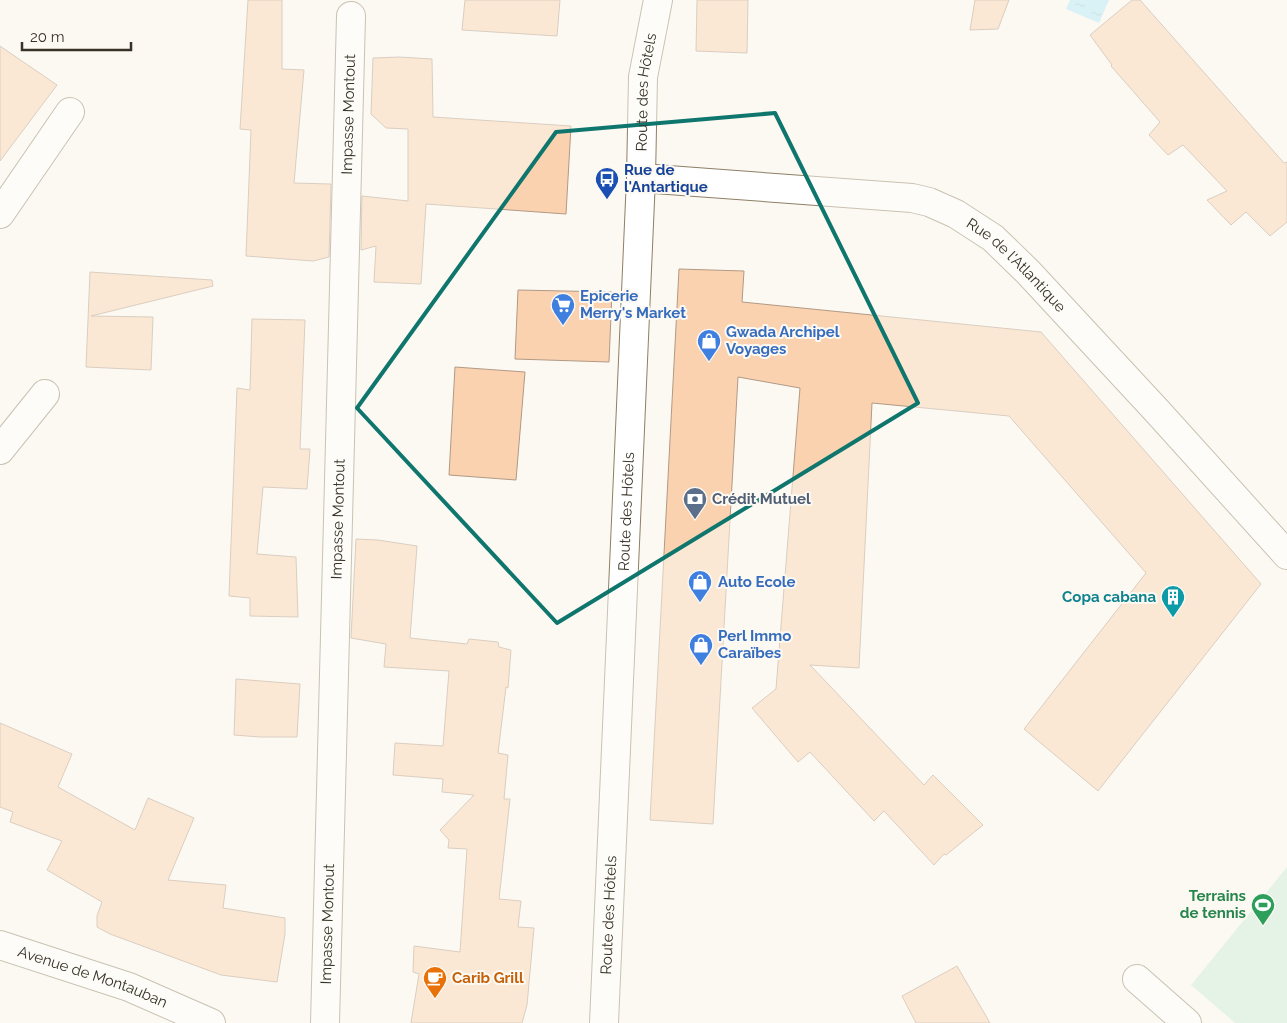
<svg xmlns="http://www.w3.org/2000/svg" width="1287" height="1023" viewBox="0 0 1287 1023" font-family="Raleway,sans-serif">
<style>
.park{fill:#cbeada}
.water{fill:url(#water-ripples)}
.building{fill:#fad2b0;stroke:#b29984}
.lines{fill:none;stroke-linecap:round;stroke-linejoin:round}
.minor-casing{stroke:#8e7f65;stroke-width:30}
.secondary-casing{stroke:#8e7f65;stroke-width:30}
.minor{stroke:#fff;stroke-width:28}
.secondary{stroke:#fff;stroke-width:28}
.marked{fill:none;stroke:#0f766e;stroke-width:4;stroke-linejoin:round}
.labels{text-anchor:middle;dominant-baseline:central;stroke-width:4;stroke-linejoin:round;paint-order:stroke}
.street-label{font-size:15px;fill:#383226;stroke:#fcf9f3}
.transit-label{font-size:15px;font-weight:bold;fill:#164399;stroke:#fcf9f3;text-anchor:start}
.shop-label{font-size:15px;font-weight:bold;fill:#366cbe;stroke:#fcf9f3;text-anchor:start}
.service-label{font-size:15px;font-weight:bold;fill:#4e5e75;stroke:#fcf9f3;text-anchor:start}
.culture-label{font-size:15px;font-weight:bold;fill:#0d838f;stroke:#fcf9f3;text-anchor:end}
.leisure-label{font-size:15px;font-weight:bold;fill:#27864d;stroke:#fcf9f3;text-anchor:end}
.food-label{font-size:15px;font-weight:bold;fill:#c56008;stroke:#fcf9f3;text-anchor:start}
</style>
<defs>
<pattern id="water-ripples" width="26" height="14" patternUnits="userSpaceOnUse" patternTransform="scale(1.25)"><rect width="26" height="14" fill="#afe8fb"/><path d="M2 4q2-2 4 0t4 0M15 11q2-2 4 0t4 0" fill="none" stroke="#97c7d7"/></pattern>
</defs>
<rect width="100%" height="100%" fill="#fcf9f3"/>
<path class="park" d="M1287 867V1023H1235L1191 985Z"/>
<path class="water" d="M1070 0H1109L1099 23 1066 9Z"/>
<path class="building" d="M248 0H282V69L304 70 294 183 331 184 329 257 313 261 246 256 251 130 240 129Z
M465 0H560L557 36 462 30Z
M697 0H748L747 53 696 51Z
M975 0H1009L998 29 970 30Z
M1132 0H1140L1284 163 1287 162V222L1270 236 1246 212 1231 225 1207 200 1227 191 1183 145 1168 155 1149 135 1160 122 1111 66 1112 65 1090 35Z
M0 46 57 85 0 161Z
M399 57 432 59 433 117 571 126 566 214 426 204 421 284 374 282 376 246 361 250 362 196 408 201V129L386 128 371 114 373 58Z
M679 269 744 271 742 302 1041 332 1261 584 1098 791 1024 729 1146 573 1009 416 872 403 859 668 810 665 924 785 933 775 983 825 946 855 944 854 934 865 884 811 874 821 810 752 798 762 752 708 776 689 800 388 738 377 713 824 650 820Z
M90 272 212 280 213 286 91 316 153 317 151 370 86 367Z
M518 290 612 292 609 362 515 359Z
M252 319 305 320 300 449H310L307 489 263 487 257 554 296 557 298 617 250 616V598L229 596 237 388 250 390Z
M455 367 525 372 516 480 449 475Z
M356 539 378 540 417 546 410 638 467 644 469 639 498 642 499 647 511 650 508 688 506 687 498 753 508 755 504 799H510L499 899 521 901 518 927 534 928 527 1005 522 1023H411L419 974 413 972 414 946 460 952 467 849 448 848 449 840 440 830 474 795 442 792 443 779 393 775 395 743 443 746 449 671 384 667 386 644 351 638Z
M236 679 300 684 297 737H260L234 735Z
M0 723 72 754 58 787 135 830 148 798 194 818 168 880 226 885 223 908 285 918V934L277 982 221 975 110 934 97 927V916L102 902 47 870 62 841 10 822 13 812 0 807Z
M957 966 990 1023H916L902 996Z"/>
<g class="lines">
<g class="minor-casing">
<g id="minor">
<path id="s1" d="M641 178 912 198 929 202 956 214 993 238 1028 272 1157 411 1287 555"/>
<path d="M0 214 70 112"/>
<path d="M0 450 45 394"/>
<path d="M1137 979 1187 1023"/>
<path id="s2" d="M325 1023 351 16"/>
<path id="s3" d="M604 1023 641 178 643 77 658 0"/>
</g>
</g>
<g class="secondary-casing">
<g id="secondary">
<path id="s4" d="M0 945 129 987 211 1023"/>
</g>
</g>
<use href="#minor" class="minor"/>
<use href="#secondary" class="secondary"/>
</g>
<path d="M0 0H1287V1023H0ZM775 113 918 403 557 623 357 408 556 132Z" fill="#fcf9f3" fill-opacity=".55" fill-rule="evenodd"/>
<path class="marked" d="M775 113 918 403 557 623 357 408 556 132Z"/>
<defs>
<g id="bus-pin" transform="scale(1.25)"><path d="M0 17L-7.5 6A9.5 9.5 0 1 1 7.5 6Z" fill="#1a4fb4" stroke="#fcf9f3"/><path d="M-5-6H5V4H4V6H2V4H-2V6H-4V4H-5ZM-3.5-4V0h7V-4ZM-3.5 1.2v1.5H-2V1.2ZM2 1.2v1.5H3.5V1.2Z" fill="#fff"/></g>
<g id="supermarket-pin" transform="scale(1.25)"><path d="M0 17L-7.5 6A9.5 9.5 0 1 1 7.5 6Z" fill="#3f7fe0" stroke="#fcf9f3"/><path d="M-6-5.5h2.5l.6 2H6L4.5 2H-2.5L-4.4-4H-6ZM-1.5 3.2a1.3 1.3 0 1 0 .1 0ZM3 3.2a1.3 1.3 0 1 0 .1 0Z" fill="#fff"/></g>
<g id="shop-pin" transform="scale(1.25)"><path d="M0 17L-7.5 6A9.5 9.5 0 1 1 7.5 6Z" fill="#3f7fe0" stroke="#fcf9f3"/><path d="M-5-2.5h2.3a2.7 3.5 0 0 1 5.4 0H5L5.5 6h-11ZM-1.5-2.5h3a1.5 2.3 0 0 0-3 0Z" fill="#fff"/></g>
<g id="bank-pin" transform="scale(1.25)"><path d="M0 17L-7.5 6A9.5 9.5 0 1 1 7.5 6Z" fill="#5c6f8a" stroke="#fcf9f3"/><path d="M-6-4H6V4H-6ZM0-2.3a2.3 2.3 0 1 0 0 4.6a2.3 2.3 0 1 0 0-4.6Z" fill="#fff"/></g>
<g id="building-pin" transform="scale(1.25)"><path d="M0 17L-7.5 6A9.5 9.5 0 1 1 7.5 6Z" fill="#0f9aa8" stroke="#fcf9f3"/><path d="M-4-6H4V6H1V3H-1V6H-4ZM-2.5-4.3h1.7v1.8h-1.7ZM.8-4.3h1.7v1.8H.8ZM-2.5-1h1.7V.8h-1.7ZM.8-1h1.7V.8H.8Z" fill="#fff"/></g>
<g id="stadium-pin" transform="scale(1.25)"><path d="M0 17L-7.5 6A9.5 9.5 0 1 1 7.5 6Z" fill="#2e9e5b" stroke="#fcf9f3"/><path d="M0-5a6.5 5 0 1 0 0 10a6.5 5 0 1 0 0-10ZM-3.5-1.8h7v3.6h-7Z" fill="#fff"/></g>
<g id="cafe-pin" transform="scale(1.25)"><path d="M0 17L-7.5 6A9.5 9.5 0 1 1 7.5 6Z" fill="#e8710a" stroke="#fcf9f3"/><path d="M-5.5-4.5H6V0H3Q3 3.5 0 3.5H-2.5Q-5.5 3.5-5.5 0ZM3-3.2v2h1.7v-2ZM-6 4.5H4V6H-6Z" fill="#fff"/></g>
</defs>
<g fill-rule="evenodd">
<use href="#bus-pin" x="607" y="179"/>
<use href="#supermarket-pin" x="563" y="305"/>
<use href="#shop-pin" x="709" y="341"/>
<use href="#bank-pin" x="695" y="499"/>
<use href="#shop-pin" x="700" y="582"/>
<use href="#building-pin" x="1173" y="597"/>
<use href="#shop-pin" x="701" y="645"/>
<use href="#stadium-pin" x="1263" y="905"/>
<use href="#cafe-pin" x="435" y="978"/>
</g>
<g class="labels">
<g class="street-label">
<text stroke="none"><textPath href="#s3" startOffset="932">Route des Hôtels</textPath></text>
<text stroke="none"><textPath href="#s2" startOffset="909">Impasse Montout</textPath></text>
<text stroke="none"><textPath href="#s1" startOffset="398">Rue de l'Atlantique</textPath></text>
<text stroke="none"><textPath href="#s3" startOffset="512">Route des Hôtels</textPath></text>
<text stroke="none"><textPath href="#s2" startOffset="504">Impasse Montout</textPath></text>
<text stroke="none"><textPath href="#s3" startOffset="108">Route des Hôtels</textPath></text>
<text stroke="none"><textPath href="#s2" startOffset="99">Impasse Montout</textPath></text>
<text stroke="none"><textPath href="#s4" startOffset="98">Avenue de Montauban</textPath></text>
</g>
<g class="transit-label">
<text x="624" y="170">Rue de<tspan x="624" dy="17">l'Antartique</tspan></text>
</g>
<g class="shop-label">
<text x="580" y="296">Epicerie<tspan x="580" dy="17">Merry's Market</tspan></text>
<text x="726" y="332">Gwada Archipel<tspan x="726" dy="17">Voyages</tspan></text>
<text x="718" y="582">Auto Ecole</text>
<text x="718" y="636">Perl Immo<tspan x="718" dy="17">Caraïbes</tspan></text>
</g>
<g class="service-label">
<text x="712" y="499">Crédit Mutuel</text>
</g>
<g class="culture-label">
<text x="1156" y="597">Copa cabana</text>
</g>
<g class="leisure-label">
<text x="1246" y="896">Terrains<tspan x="1246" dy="17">de tennis</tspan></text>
</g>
<g class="food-label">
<text x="452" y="978">Carib Grill</text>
</g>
</g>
<path d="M22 42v8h109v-8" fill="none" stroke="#383226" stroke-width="2.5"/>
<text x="30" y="42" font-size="15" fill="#383226" stroke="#fcf9f3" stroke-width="4" paint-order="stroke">20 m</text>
</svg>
